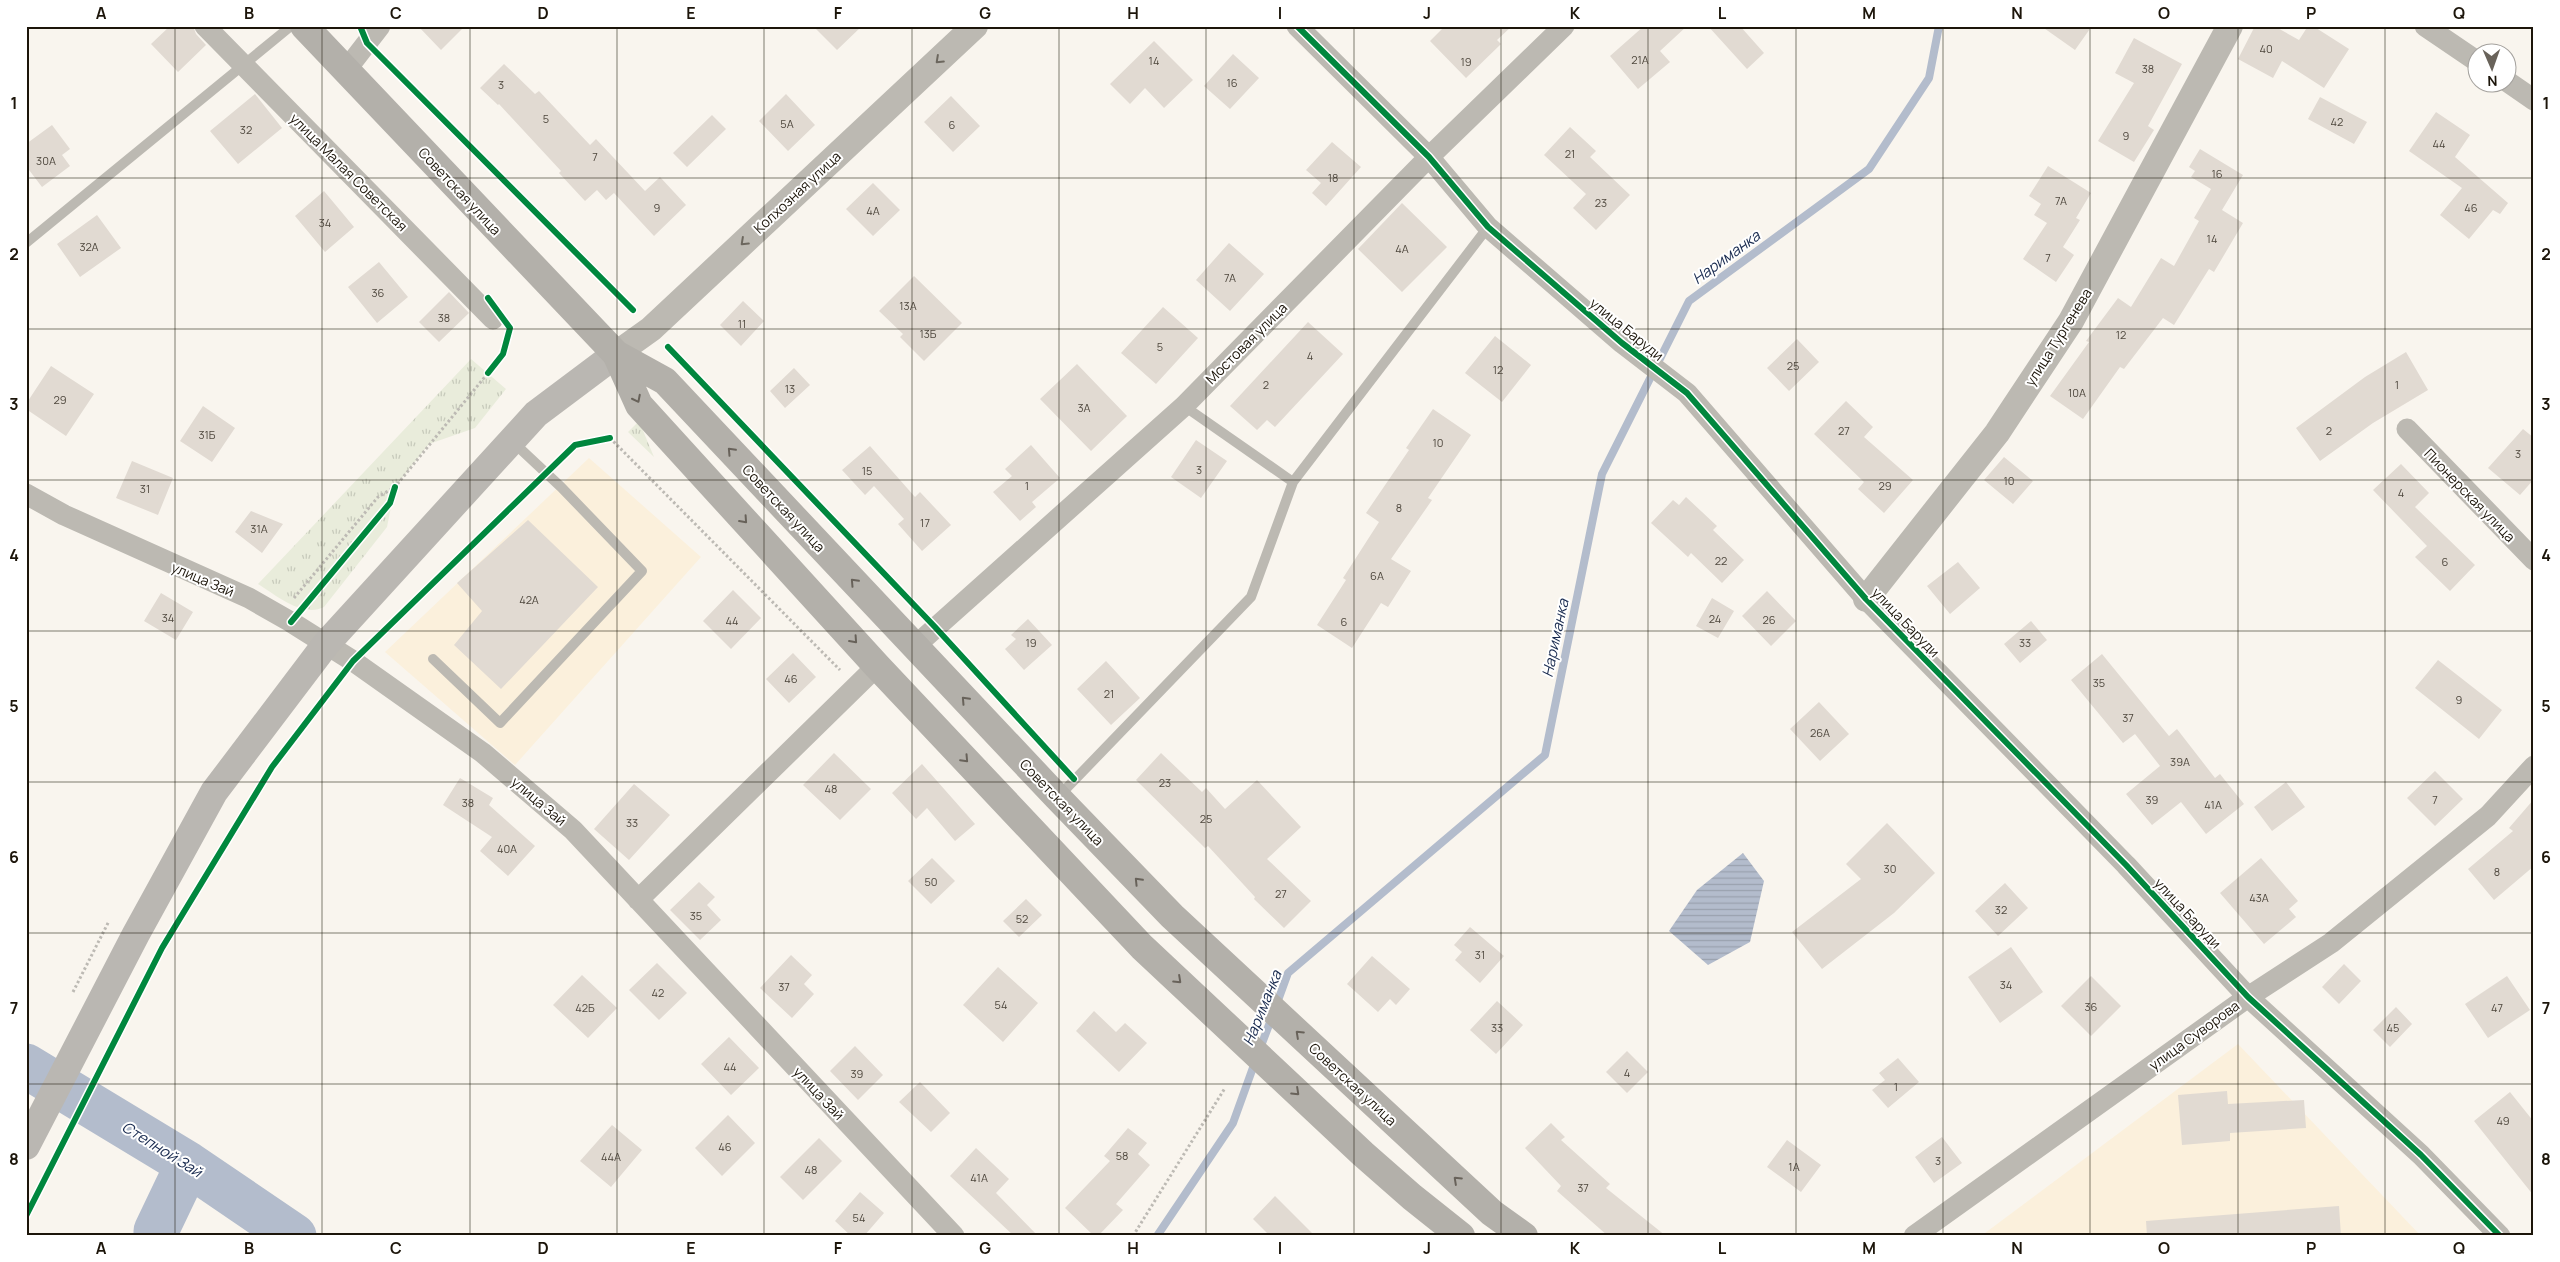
<svg xmlns="http://www.w3.org/2000/svg" width="2560" height="1262" viewBox="0 0 2560 1262" font-family="Manrope,sans-serif">
<style>
.built{fill:#fbf0dc}
.grass{fill:url(#grass-tufts)}
.water{fill:url(#water-rules)}
.lines{fill:none;stroke-linecap:round;stroke-linejoin:round}
.stream{stroke:#b3bccc;stroke-width:8}
.river{stroke:#b3bccc;stroke-width:45}
.building{fill:#e1dad2}
.path{stroke:#bdbab4;stroke-width:3;stroke-dasharray:2.5 2.5;stroke-linecap:butt}
.service{stroke:#bcb9b2;stroke-width:10}
.minor{stroke:#bcb9b2;stroke-width:21}
.tertiary{stroke:#bcb9b2;stroke-width:26}
.secondary{stroke:#bab7b2;stroke-width:28}
.primary{stroke:#b3b0aa;stroke-width:28}
.cycleway-casing{stroke:#fff;stroke-width:9}
.cycleway{stroke:#00873e;stroke-width:6}
.oneway{stroke:#6c675e}
.oneway2{stroke:#68625a}
.grid{fill:none;stroke:#1c150a;stroke-width:1;stroke-opacity:0.55}
.labels{text-anchor:middle;dominant-baseline:central;stroke-width:4;stroke-linejoin:round;paint-order:stroke}
.number-label{font-size:11px;fill:#4e473d}
.street-label{font-size:14px;fill:#1c150a;stroke:#fff}
.water-label{font-size:15px;font-style:italic;fill:#16284d;stroke:#fff}
.neatline{fill:none;stroke:#1c150a;stroke-width:2}
.grid-label{font-size:16px;text-anchor:middle;font-weight:bold;fill:#1c150a}
</style>
<defs>
<pattern id="grass-tufts" width="24" height="20" patternUnits="userSpaceOnUse" patternTransform="scale(1.25)"><rect width="24" height="20" fill="#e9ecdb"/><path d="M3 7l-1-3M5 7V3M7 7l1-3M15 17l-1-3M17 17v-4M19 17l1-3" fill="none" stroke="#c7cabb"/></pattern>
<pattern id="water-rules" width="6" height="5" patternUnits="userSpaceOnUse" patternTransform="scale(1.25)"><rect width="6" height="5" fill="#b3bccc"/><path d="M0 2.5h6" fill="none" stroke="#99a1ae"/></pattern>
</defs>
<rect width="100%" height="100%" fill="#f9f5ee"/>
<path class="built" d="M589 458 701 557 515 765 385 652Z
M2238 1044 2421 1236H1981Z"/>
<path class="grass" d="M471 359 506 389 475 428 429 444 395 487 387 527 324 607C302 618 276 595 258 584Z
M639 421 654 457 628 432Z"/>
<path class="water" d="M1743 853 1764 881 1750 942 1708 965 1669 931 1697 890Z"/>
<g class="lines">
<path class="stream" d="M1276 1006 1288 973 1545 755 1602 474 1689 301 1869 169 1929 78 1939 26
M1259 1051 1272 1017
M1157 1236 1233 1123 1255 1062"/>
<path class="river" d="M26 1066 188 1164 294 1236
M156 1236V1231L188 1164"/>
</g>
<path class="building" d="M170 26H193L196 34 206 45 178 72 151 44Z
M418 26H465L441 50Z
M813 26H862L837 50Z
M1445 26H1512L1497 40 1501 44 1466 78 1430 41Z
M1644 26H1687L1660 51 1670 62 1638 89 1610 56Z
M1708 26H1740L1764 53 1747 69Z
M2041 26H2092L2075 50Z
M2255 26H2274L2299 40 2308 26H2313L2349 49 2324 88 2282 61 2273 78 2238 59Z
M2134 38 2182 64 2148 126 2154 130 2134 162 2098 141 2134 83 2115 73Z
M1154 41 1193 80 1164 108 1145 88 1130 104 1110 84Z
M1233 54 1259 78 1230 109 1204 86Z
M504 64 535 94 539 91 590 145 596 139 645 191 660 177 686 205 654 236 614 193 606 200 597 190 585 201 559 173 561 171 499 104 498 105 480 88Z
M255 94 282 128 238 164 210 131Z
M786 94 815 125 788 151 759 121Z
M951 96 980 126 953 152 924 122Z
M2320 97 2367 122 2354 144 2308 119Z
M2436 112 2470 135 2455 157 2508 203 2500 214 2493 210 2469 239 2440 215 2462 188 2409 151Z
M712 115 726 129 687 167 673 153Z
M52 125 70 149 62 155 70 166 42 187 26 166V144Z
M1570 127 1596 151 1590 157 1630 195 1596 230 1573 208 1586 194 1544 155Z
M1332 142 1361 167 1326 206 1312 193 1321 183 1306 170Z
M2200 149 2243 175 2222 210 2243 223 2214 272 2209 269 2174 325 2163 318 2124 369 2120 367 2083 419 2050 396 2089 342 2086 341 2118 298 2131 307 2161 258 2174 266 2199 221 2194 218 2211 189 2191 177 2195 171 2189 167Z
M2048 166 2091 193 2076 218 2080 220 2063 247 2074 255 2056 282 2023 259 2047 223 2034 215 2041 204 2029 196Z
M873 183 900 210 873 236 846 209Z
M324 191 354 227 325 252 295 216Z
M1402 203 1447 247 1402 292 1358 249Z
M97 215 121 248 80 277 57 244Z
M1229 243 1264 274 1230 311 1196 280Z
M379 262 408 297 377 323 348 287Z
M914 276 962 323 924 361 900 337 903 334 879 311Z
M449 292 469 313 439 342 419 322Z
M743 301 764 321 741 346 720 325Z
M1163 307 1198 338 1156 384 1121 353Z
M1308 322 1343 354 1275 427 1267 420 1257 430 1230 406Z
M1495 336 1531 365 1502 402 1465 373Z
M1797 339 1819 362 1789 391 1767 368Z
M2406 352 2428 390 2373 423 2320 461 2296 428 2365 377Z
M1077 364 1127 416 1091 451 1040 399Z
M51 366 94 394 66 436 26 409V404Z
M794 368 810 385 785 408 770 391Z
M1846 401 1873 427 1864 437 1913 480 1884 513 1858 489 1864 482 1814 434Z
M203 406 235 428 212 462 180 441Z
M1433 409 1471 435 1428 498 1432 500 1391 559 1411 571 1388 607 1381 603 1352 648 1317 625 1346 580 1343 578 1379 522 1366 513 1409 450 1406 448Z
M2523 429 2534 438V479L2520 495 2488 468Z
M1196 440 1227 461 1201 498 1171 477Z
M1031 445 1060 478 1032 502 1036 507 1020 521 993 492 1012 476 1005 469Z
M870 446 915 497 920 492 951 525 922 551 898 524 904 519 874 486 865 495 842 470Z
M2004 457 2033 481 2013 504 1984 480Z
M132 461 173 478 158 515 116 498Z
M2401 464 2429 493 2415 507 2475 565 2450 591 2415 557 2427 546 2373 490Z
M1686 497 1717 526 1713 530 1744 560 1722 583 1691 553 1688 557 1651 523 1673 500 1679 505Z
M251 511 283 524 262 553 235 532Z
M528 520 598 587 501 689 454 645 482 611 457 583Z
M1958 562 1980 588 1950 614 1927 586Z
M733 590 761 618 731 649 703 621Z
M1767 591 1796 621 1771 646 1742 616Z
M161 593 193 612 176 640 144 621Z
M1712 598 1734 611 1718 638 1696 626Z
M1028 619 1052 645 1024 670 1005 649 1016 639 1011 635Z
M2031 621 2047 640 2020 663 2004 644Z
M793 653 816 677 789 703 766 679Z
M2102 654 2169 736 2177 729 2215 778 2220 774 2244 804 2206 834 2181 802 2152 825 2126 794 2160 766 2135 734 2123 743 2071 680Z
M2438 660 2502 710 2479 739 2415 688Z
M1106 661 1140 698 1111 725 1077 689Z
M1819 702 1849 734 1820 761 1790 729Z
M834 753 871 789 840 820 803 785Z
M1161 753 1202 792 1206 788 1225 809 1257 780 1301 827 1267 859 1311 901 1284 928 1254 899 1255 897 1208 846 1205 848 1136 780Z
M922 764 975 824 955 841 927 808 916 819 892 793Z
M2435 771 2463 799 2435 826 2407 798Z
M460 778 493 798 489 805 535 846 508 876 480 851 492 837 443 805Z
M2286 782 2305 807 2272 831 2254 807Z
M634 784 670 815 629 860 594 829Z
M2534 799V866L2494 900 2468 869 2513 831 2509 828Z
M1887 823 1935 873 1894 913 1822 969 1792 932 1861 879 1846 864Z
M932 858 955 881 931 904 908 881Z
M2261 858 2298 901 2289 909 2296 917 2264 944 2220 893Z
M699 882 715 897 707 905 721 920 700 940 670 910Z
M2005 883 2028 908 1998 936 1975 911Z
M1026 899 1042 915 1019 937 1003 921Z
M1470 927 1504 956 1480 983 1455 960 1462 952 1454 945Z
M2011 947 2043 992 2000 1023 1968 977Z
M791 955 812 975 804 984 814 994 792 1018 760 988Z
M1372 956 1410 989 1396 1005 1390 999 1378 1012 1347 984Z
M657 963 687 993 659 1020 629 990Z
M2344 964 2361 981 2339 1004 2322 987Z
M998 967 1038 1003 1003 1042 963 1005Z
M582 975 617 1008 588 1038 553 1005Z
M2091 976 2121 1006 2091 1036 2061 1006Z
M2507 976 2530 1010 2488 1038 2465 1004Z
M1497 1001 1523 1025 1496 1054 1470 1030Z
M2396 1007 2412 1024 2390 1047 2373 1030Z
M1094 1011 1116 1032 1125 1023 1147 1043 1119 1072 1076 1031Z
M729 1037 759 1068 731 1095 701 1064Z
M855 1046 883 1075 858 1100 830 1071Z
M1627 1051 1648 1072 1627 1093 1606 1072Z
M1898 1058 1919 1082 1888 1108 1872 1090 1885 1080 1879 1073Z
M920 1082 950 1113 931 1132 899 1102Z
M2227 1091 2228 1104 2304 1100 2306 1128 2230 1133V1141L2182 1145 2178 1095Z
M2510 1092 2534 1122V1196L2474 1121Z
M728 1115 755 1143 722 1176 695 1148Z
M1551 1123 1565 1137 1561 1140 1610 1184 1606 1188 1666 1236H1608L1557 1191 1561 1186 1525 1148Z
M612 1125 642 1150 611 1187 580 1161Z
M1128 1128 1147 1143 1138 1154 1150 1165 1116 1204 1123 1210 1098 1236H1094L1065 1208 1110 1161 1104 1156Z
M1942 1137 1962 1163 1934 1183 1915 1157Z
M819 1138 842 1161 803 1200 780 1177Z
M1787 1140 1821 1165 1801 1192 1767 1167Z
M976 1148 1009 1179 996 1193 1038 1236H1014L950 1176Z
M860 1192 884 1213 864 1236H851L835 1221Z
M1275 1196 1315 1236H1270L1253 1219Z
M2339 1206 2341 1236H2147L2146 1221Z"/>
<g class="lines">
<path class="path" d="M610 438 840 670
M294 598 378 497 395 487 488 373
M73 992 109 921
M1133 1236 1225 1088"/>
<path class="service" d="M26 243 291 26
M1184 406 1293 482
M433 659 500 723 642 571 561 487 513 442
M1058 797 1251 597 1293 482 1488 227"/>
<path class="minor" d="M205 26 493 319
M1297 26 1429 157 1488 227 1622 343 1687 393 1866 599 2126 865 2248 997 2421 1155 2500 1236
M2425 26 2478 62
M346 70 380 26
M2508 82 2534 100
M2407 429 2534 560
M26 494 64 515 249 598 291 622 353 661 483 753 573 830 954 1236
M914 647 1184 406 1429 157 1564 26
M638 900 877 666
M1914 1236 2248 997 2331 943 2488 816 2534 766"/>
<path class="tertiary" d="M616 354 651 329 975 26
M1866 599 1997 433 2071 321 2230 26"/>
<path class="secondary" d="M26 1146 136 934 214 792 326 644 536 414 616 354"/>
<path class="primary" d="M304 26 616 354 665 381 1057 797 1172 916 1492 1213 1524 1236
M616 354 639 405 877 666 1142 947 1363 1154 1412 1197 1461 1236"/>
<g class="cycleway-casing">
<path id="cycleway" d="M360 26 367 43 633 310
M1297 26 1429 157 1488 227 1622 343 1687 393 1866 599 2126 865 2248 997 2421 1155 2500 1236
M668 347 935 627 1074 779
M488 373 503 354 510 328 488 298
M291 622 390 503 395 487
M26 1216 162 948 272 767 353 661 575 445 610 438"/>
</g>
<use href="#cycleway" class="cycleway"/>
</g>
<defs><path id="oneway-chevron" d="M-2-3.5L2.5 0L-2 3.5" fill="none" stroke-width="1.6" stroke-linecap="round" stroke-linejoin="round" transform="scale(1.25)"/></defs>
<g class="oneway">
<use href="#oneway-chevron" transform="translate(939 60) rotate(137)"/>
<use href="#oneway-chevron" transform="translate(744 242) rotate(137)"/>
</g>
<g class="oneway2">
<use href="#oneway-chevron" transform="translate(637 399) rotate(63)"/>
<use href="#oneway-chevron" transform="translate(731 451) rotate(-133)"/>
<use href="#oneway-chevron" transform="translate(744 520) rotate(48)"/>
<use href="#oneway-chevron" transform="translate(854 582) rotate(-133)"/>
<use href="#oneway-chevron" transform="translate(854 640) rotate(48)"/>
<use href="#oneway-chevron" transform="translate(965 700) rotate(-133)"/>
<use href="#oneway-chevron" transform="translate(965 759) rotate(47)"/>
<use href="#oneway-chevron" transform="translate(1138 881) rotate(-134)"/>
<use href="#oneway-chevron" transform="translate(1178 980) rotate(43)"/>
<use href="#oneway-chevron" transform="translate(1299 1034) rotate(-137)"/>
<use href="#oneway-chevron" transform="translate(1296 1092) rotate(43)"/>
<use href="#oneway-chevron" transform="translate(1457 1180) rotate(-137)"/>
</g>
<path class="grid" d="M175 26V1236M322 26V1236M470 26V1236M617 26V1236M764 26V1236M912 26V1236M1059 26V1236M1206 26V1236M1354 26V1236M1501 26V1236M1648 26V1236M1796 26V1236M1943 26V1236M2090 26V1236M2238 26V1236M2385 26V1236M26 178H2534M26 329H2534M26 480H2534M26 631H2534M26 782H2534M26 933H2534M26 1084H2534"/>
<g class="labels">
<g class="number-label">
<text x="2266" y="48">40</text>
<text x="1640" y="59">21А</text>
<text x="1154" y="60">14</text>
<text x="1466" y="61">19</text>
<text x="2148" y="68">38</text>
<text x="1232" y="82">16</text>
<text x="501" y="84">3</text>
<text x="546" y="118">5</text>
<text x="2337" y="121">42</text>
<text x="787" y="123">5А</text>
<text x="952" y="124">6</text>
<text x="246" y="129">32</text>
<text x="2126" y="135">9</text>
<text x="2439" y="143">44</text>
<text x="1570" y="153">21</text>
<text x="595" y="156">7</text>
<text x="46" y="160">30А</text>
<text x="2217" y="173">16</text>
<text x="1333" y="177">18</text>
<text x="2061" y="200">7А</text>
<text x="1601" y="202">23</text>
<text x="657" y="207">9</text>
<text x="2471" y="207">46</text>
<text x="873" y="210">4А</text>
<text x="325" y="222">34</text>
<text x="2212" y="238">14</text>
<text x="89" y="246">32А</text>
<text x="1402" y="248">4А</text>
<text x="2048" y="257">7</text>
<text x="1230" y="277">7А</text>
<text x="378" y="292">36</text>
<text x="908" y="305">13А</text>
<text x="444" y="317">38</text>
<text x="742" y="323">11</text>
<text x="928" y="333">13Б</text>
<text x="2121" y="334">12</text>
<text x="1160" y="346">5</text>
<text x="1310" y="355">4</text>
<text x="1793" y="365">25</text>
<text x="1498" y="369">12</text>
<text x="1266" y="384">2</text>
<text x="2397" y="384">1</text>
<text x="790" y="388">13</text>
<text x="2077" y="392">10А</text>
<text x="60" y="399">29</text>
<text x="1084" y="407">3А</text>
<text x="1844" y="430">27</text>
<text x="2329" y="430">2</text>
<text x="207" y="434">31Б</text>
<text x="1438" y="442">10</text>
<text x="2518" y="453">3</text>
<text x="1199" y="469">3</text>
<text x="867" y="470">15</text>
<text x="2009" y="480">10</text>
<text x="1027" y="485">1</text>
<text x="1885" y="485">29</text>
<text x="145" y="488">31</text>
<text x="2401" y="492">4</text>
<text x="1399" y="507">8</text>
<text x="925" y="522">17</text>
<text x="259" y="528">31А</text>
<text x="1721" y="560">22</text>
<text x="2445" y="561">6</text>
<text x="1377" y="575">6А</text>
<text x="529" y="599">42А</text>
<text x="168" y="617">34</text>
<text x="1715" y="618">24</text>
<text x="1769" y="619">26</text>
<text x="732" y="620">44</text>
<text x="1344" y="621">6</text>
<text x="1031" y="642">19</text>
<text x="2025" y="642">33</text>
<text x="791" y="678">46</text>
<text x="2099" y="682">35</text>
<text x="1109" y="693">21</text>
<text x="2459" y="699">9</text>
<text x="2128" y="717">37</text>
<text x="1820" y="732">26А</text>
<text x="2180" y="761">39А</text>
<text x="1165" y="782">23</text>
<text x="831" y="788">48</text>
<text x="2152" y="799">39</text>
<text x="2435" y="799">7</text>
<text x="468" y="802">38</text>
<text x="2213" y="804">41А</text>
<text x="1206" y="818">25</text>
<text x="632" y="822">33</text>
<text x="507" y="848">40А</text>
<text x="1890" y="868">30</text>
<text x="2497" y="871">8</text>
<text x="931" y="881">50</text>
<text x="1281" y="893">27</text>
<text x="2259" y="897">43А</text>
<text x="2001" y="909">32</text>
<text x="696" y="915">35</text>
<text x="1022" y="918">52</text>
<text x="1480" y="954">31</text>
<text x="2006" y="984">34</text>
<text x="784" y="986">37</text>
<text x="658" y="992">42</text>
<text x="1001" y="1004">54</text>
<text x="2091" y="1006">36</text>
<text x="585" y="1007">42Б</text>
<text x="2497" y="1007">47</text>
<text x="1497" y="1027">33</text>
<text x="2393" y="1027">45</text>
<text x="730" y="1066">44</text>
<text x="1627" y="1072">4</text>
<text x="857" y="1073">39</text>
<text x="1896" y="1086">1</text>
<text x="2503" y="1120">49</text>
<text x="725" y="1146">46</text>
<text x="1122" y="1155">58</text>
<text x="611" y="1156">44А</text>
<text x="1938" y="1160">3</text>
<text x="1794" y="1166">1А</text>
<text x="811" y="1169">48</text>
<text x="979" y="1177">41А</text>
<text x="1583" y="1187">37</text>
<text x="859" y="1217">54</text>
</g>
<g class="street-label">
<text transform="translate(349 172) rotate(45)">улица Малая Советская</text>
<text transform="translate(460 191) rotate(47)">Советская улица</text>
<text transform="translate(797 192) rotate(-43)">Колхозная улица</text>
<text transform="translate(1627 329) rotate(39)">улица Баруди</text>
<text transform="translate(2058 337) rotate(-58)">улица Тургенева</text>
<text transform="translate(1246 343) rotate(-45)">Мостовая улица</text>
<text transform="translate(2470 495) rotate(46)">Пионерская улица</text>
<text transform="translate(784 508) rotate(47)">Советская улица</text>
<text transform="translate(203 579) rotate(23)">улица Зай</text>
<text transform="translate(1906 622) rotate(46)">улица Баруди</text>
<text transform="translate(539 801) rotate(40)">улица Зай</text>
<text transform="translate(1062 802) rotate(46)">Советская улица</text>
<text transform="translate(2188 913) rotate(47)">улица Баруди</text>
<text transform="translate(2194 1035) rotate(-36)">улица Суворова</text>
<text transform="translate(1353 1084) rotate(43)">Советская улица</text>
<text transform="translate(819 1093) rotate(47)">улица Зай</text>
</g>
<g class="water-label">
<text transform="translate(1726 257) rotate(-36)">Нариманка</text>
<text transform="translate(1555 638) rotate(-78)">Нариманка</text>
<text transform="translate(1262 1008) rotate(-68)">Нариманка</text>
<text transform="translate(162 1149) rotate(32)">Степной Зай</text>
</g>
</g>
<rect width="2560" height="1262" fill="none" stroke="#ffffff" stroke-width="55"/>
<g transform="translate(2492 68) rotate(178)"><circle r="24" fill="#ffffff" stroke="#a4a19d"/>
<path d="M0-4L9 19L0 12L-9 19Z" fill="#69635a"/>
<text y="-8" font-size="14" font-weight="bold" text-anchor="middle" fill="#1c150a">N</text>
</g>
<rect x="28" y="28" width="2504" height="1206" class="neatline"/>
<g class="grid-label">
<text x="101" y="19">A</text>
<text x="249" y="19">B</text>
<text x="396" y="19">C</text>
<text x="543" y="19">D</text>
<text x="691" y="19">E</text>
<text x="838" y="19">F</text>
<text x="985" y="19">G</text>
<text x="1133" y="19">H</text>
<text x="1280" y="19">I</text>
<text x="1427" y="19">J</text>
<text x="1575" y="19">K</text>
<text x="1722" y="19">L</text>
<text x="1869" y="19">M</text>
<text x="2017" y="19">N</text>
<text x="2164" y="19">O</text>
<text x="2311" y="19">P</text>
<text x="2459" y="19">Q</text>
<text x="14" y="109">1</text>
<text x="2546" y="109">1</text>
<text x="14" y="260">2</text>
<text x="2546" y="260">2</text>
<text x="14" y="410">3</text>
<text x="2546" y="410">3</text>
<text x="14" y="561">4</text>
<text x="2546" y="561">4</text>
<text x="14" y="712">5</text>
<text x="2546" y="712">5</text>
<text x="14" y="863">6</text>
<text x="2546" y="863">6</text>
<text x="14" y="1014">7</text>
<text x="2546" y="1014">7</text>
<text x="14" y="1165">8</text>
<text x="2546" y="1165">8</text>
<text x="101" y="1254">A</text>
<text x="249" y="1254">B</text>
<text x="396" y="1254">C</text>
<text x="543" y="1254">D</text>
<text x="691" y="1254">E</text>
<text x="838" y="1254">F</text>
<text x="985" y="1254">G</text>
<text x="1133" y="1254">H</text>
<text x="1280" y="1254">I</text>
<text x="1427" y="1254">J</text>
<text x="1575" y="1254">K</text>
<text x="1722" y="1254">L</text>
<text x="1869" y="1254">M</text>
<text x="2017" y="1254">N</text>
<text x="2164" y="1254">O</text>
<text x="2311" y="1254">P</text>
<text x="2459" y="1254">Q</text>
</g>
</svg>
